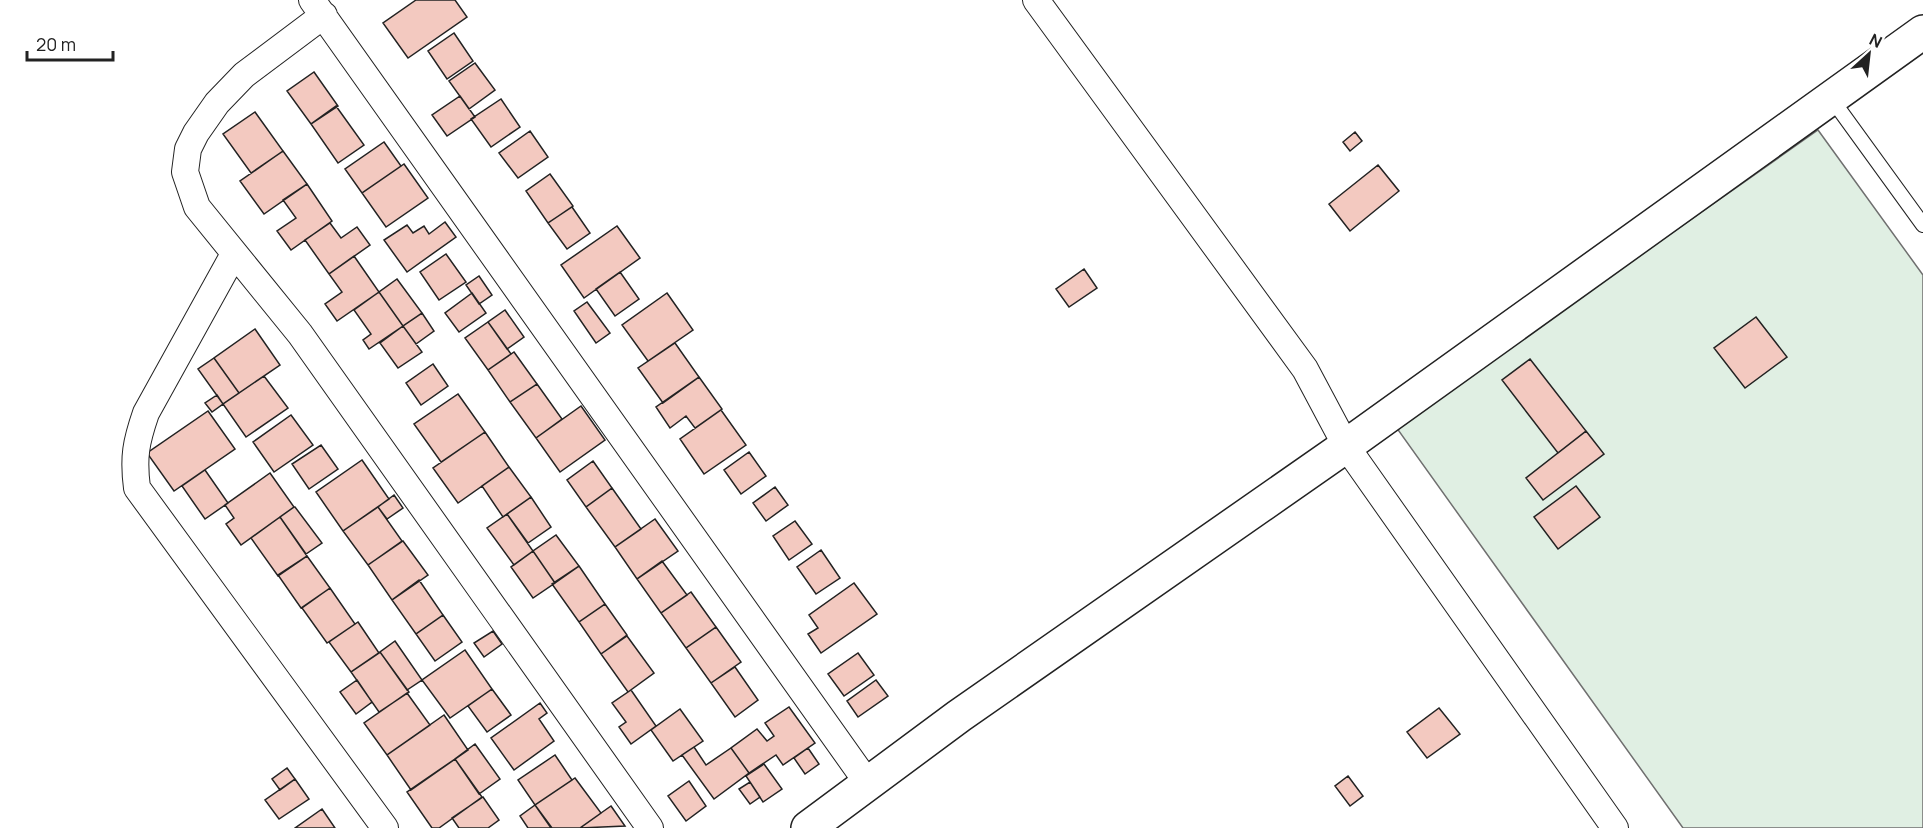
<svg xmlns="http://www.w3.org/2000/svg" width="1923" height="828" viewBox="0 0 1923 828" font-family="Manrope,sans-serif">
<style>
.green{fill:#e0efe3;stroke:#6f6f6f;stroke-width:1.5}
.building{fill:#f3c9c0;stroke:#222;stroke-width:1.5}
.lines{fill:none;stroke-linecap:round;stroke-linejoin:round}
.lane-casing{stroke:#222;stroke-width:16}
.street-casing{stroke:#222;stroke-width:28}
.primary-casing{stroke:#222;stroke-width:36}
.lane{stroke:#fff;stroke-width:14}
.street{stroke:#fff;stroke-width:26}
.primary{stroke:#fff;stroke-width:33}
</style>
<rect width="100%" height="100%" fill="#fff"/>
<path class="green" d="M1818 130 1923 275V828H1683L1396 427Z"/>
<path class="building" d="M416 0H455L467 17 408 58 383 23Z
M454 33 473 61 447 79 428 51Z
M475 63 495 90 469 109 449 81Z
M314 72 338 106 311 124 287 91Z
M460 96 475 117 447 136 432 115Z
M501 99 520 127 491 147 471 119Z
M336 106 364 145 338 163 311 124Z
M255 112 283 151 251 173 223 134Z
M530 131 548 157 518 178 499 153Z
M1355 132 1362 141 1350 151 1343 142Z
M384 142 401 166 362 193 345 169Z
M283 151 307 184 264 214 240 181Z
M404 164 428 198 386 227 362 193Z
M1378 165 1399 191 1350 231 1329 204Z
M550 174 573 206 548 223 526 191Z
M307 184 332 221 291 250 277 231 296 218 283 200Z
M572 207 590 233 567 249 548 223Z
M445 222 456 237 407 272 384 240 407 225 413 233 424 226 429 234Z
M330 223 341 238 357 227 370 245 329 274 305 240Z
M617 226 640 258 584 298 561 265Z
M446 254 466 282 439 300 420 272Z
M354 256 379 292 337 321 325 304 342 292 329 274Z
M1084 269 1097 288 1069 307 1056 289Z
M620 272 639 299 615 316 596 289Z
M479 276 492 295 479 304 466 285Z
M397 279 422 313 403 326 379 292Z
M379 292 403 326 369 349 363 340 371 334 354 310Z
M472 293 486 313 459 332 445 313Z
M667 293 693 330 648 361 622 325Z
M587 302 610 333 596 343 574 311Z
M505 310 524 337 507 349 488 322Z
M422 313 434 331 416 344 403 326Z
M1756 317 1787 357 1745 388 1714 348Z
M488 322 511 354 488 370 465 338Z
M403 326 422 352 398 368 380 343Z
M255 329 280 365 239 393 214 358Z
M675 343 699 377 663 403 638 368Z
M514 352 537 384 510 402 488 370Z
M214 358 239 393 223 404 198 369Z
M1530 359 1586 431 1558 453 1502 380Z
M433 364 448 386 421 405 406 383Z
M264 376 288 408 246 437 223 404Z
M699 377 722 409 695 428 686 416 670 428 656 407Z
M537 384 562 419 536 438 510 402Z
M458 394 485 432 441 462 414 424Z
M217 395 223 404 212 412 205 403Z
M581 406 605 440 560 472 536 438Z
M721 410 746 445 704 474 680 439Z
M208 411 235 449 174 491 147 453Z
M291 415 313 445 274 472 253 442Z
M1586 431 1604 454 1543 500 1526 478Z
M485 432 509 467 458 503 433 468Z
M321 445 338 469 309 489 292 464Z
M749 452 766 476 741 494 724 470Z
M362 460 389 499 343 531 316 492Z
M593 461 612 488 586 507 567 480Z
M509 467 531 497 503 517 482 486Z
M205 470 228 503 205 519 182 486Z
M270 473 294 507 241 545 226 524 234 518 225 505Z
M1576 486 1600 517 1558 549 1534 517Z
M775 487 788 505 766 521 753 503Z
M612 488 641 529 615 547 586 507Z
M394 495 403 508 387 519 378 507Z
M531 497 551 527 528 543 507 514Z
M294 507H295L322 543 306 554 280 517Z
M378 507 402 541 368 565 343 531Z
M507 514 533 551 514 565 487 528Z
M280 517 307 556 278 576 251 538Z
M655 519 678 551 637 579 615 547Z
M795 521 812 544 789 560 773 536Z
M556 535 579 566 555 583 533 551Z
M403 541 428 575 392 600 368 565Z
M821 550 840 578 816 594 797 567Z
M533 551 555 583 533 598 511 567Z
M307 556 330 588 301 608 278 575Z
M662 561 687 595 661 613 637 579Z
M579 566 605 604 579 622 552 584Z
M419 580 443 615 416 634 392 600Z
M854 583 877 614 821 653 808 634 818 628 809 615Z
M330 588 355 624 327 643 302 608Z
M691 592 716 627 686 648 661 613Z
M605 604 627 635 601 654 579 622Z
M443 615 462 642 435 661 416 634Z
M358 622 379 653 351 672 329 642Z
M716 627 741 662 711 683 686 648Z
M493 631 502 644 484 657 474 643Z
M627 636 654 673 628 692 601 654Z
M395 641 422 680 407 690 380 652Z
M465 650 492 689 450 718 422 680Z
M380 652 409 692 379 712 351 672Z
M858 653 874 675 844 696 828 674Z
M735 667 758 700 735 717 711 683Z
M357 680 372 702 356 714 340 692Z
M876 680 888 696 858 717 847 701Z
M492 689 511 715 487 732 468 706Z
M631 690 656 726 631 744 619 727 626 722 612 703Z
M407 693 430 725 387 755 364 723Z
M540 703 547 713 539 719 554 741 514 770 491 738Z
M789 707 815 743 783 765 776 755 749 773 731 748 757 729 767 741 774 736 765 723Z
M1439 708 1460 734 1427 758 1407 732Z
M680 709 703 741 673 761 651 730Z
M444 715 468 750 411 790 387 755Z
M475 744 500 779 479 794 455 759Z
M694 747 706 765 731 748 749 773 714 799 682 755Z
M808 748 819 764 805 774 794 758Z
M555 755 572 780 535 805 518 780Z
M455 759 482 797 439 828H432L407 792Z
M764 764 782 789 763 802 746 776Z
M287 768 295 779 280 790 272 779Z
M1348 776 1363 796 1350 806 1335 786Z
M575 778 601 813 580 828H552L535 805Z
M295 779 309 799 279 819 265 800Z
M689 781 706 806 686 821 668 796Z
M750 782 760 797 750 804 739 789Z
M483 797 499 820 488 828H459L452 818Z
M535 805 551 828H528L520 816Z
M611 806 625 826 580 828 601 813Z
M322 809 335 828H295Z"/>
<g class="lines">
<g class="lane-casing">
<path id="lane" d="M1831 98 1923 225"/>
</g>
<g class="street-casing">
<path id="street" d="M312 0 869 785
M1036 0 1305 369 1346 446 1615 828
M324 15 244 75 217 103 196 133 188 149 185 172 197 207 300 334 650 828
M234 254 146 413C136 442 133 457 137 488L385 828"/>
</g>
<g class="primary-casing">
<path id="primary" d="M808 828 959 716 1346 446 1923 32"/>
</g>
<use href="#lane" class="lane"/>
<use href="#street" class="street"/>
<use href="#primary" class="primary"/>
</g>
<g transform="translate(1869 54) rotate(27)" stroke="#ffffff" stroke-width="4.5" paint-order="stroke">
<path d="M0-4.5L10 22L0 15L-10 22Z" fill="#222222"/>
<text y="-9" font-size="16" font-weight="bold" text-anchor="middle" fill="#222222">N</text>
</g>
<path d="M27 51v9h86v-9" fill="none" stroke="#222222" stroke-width="3"/>
<text x="36" y="51" font-size="18" fill="#222222" stroke="#ffffff" stroke-width="4.5" paint-order="stroke">20 m</text>
</svg>
